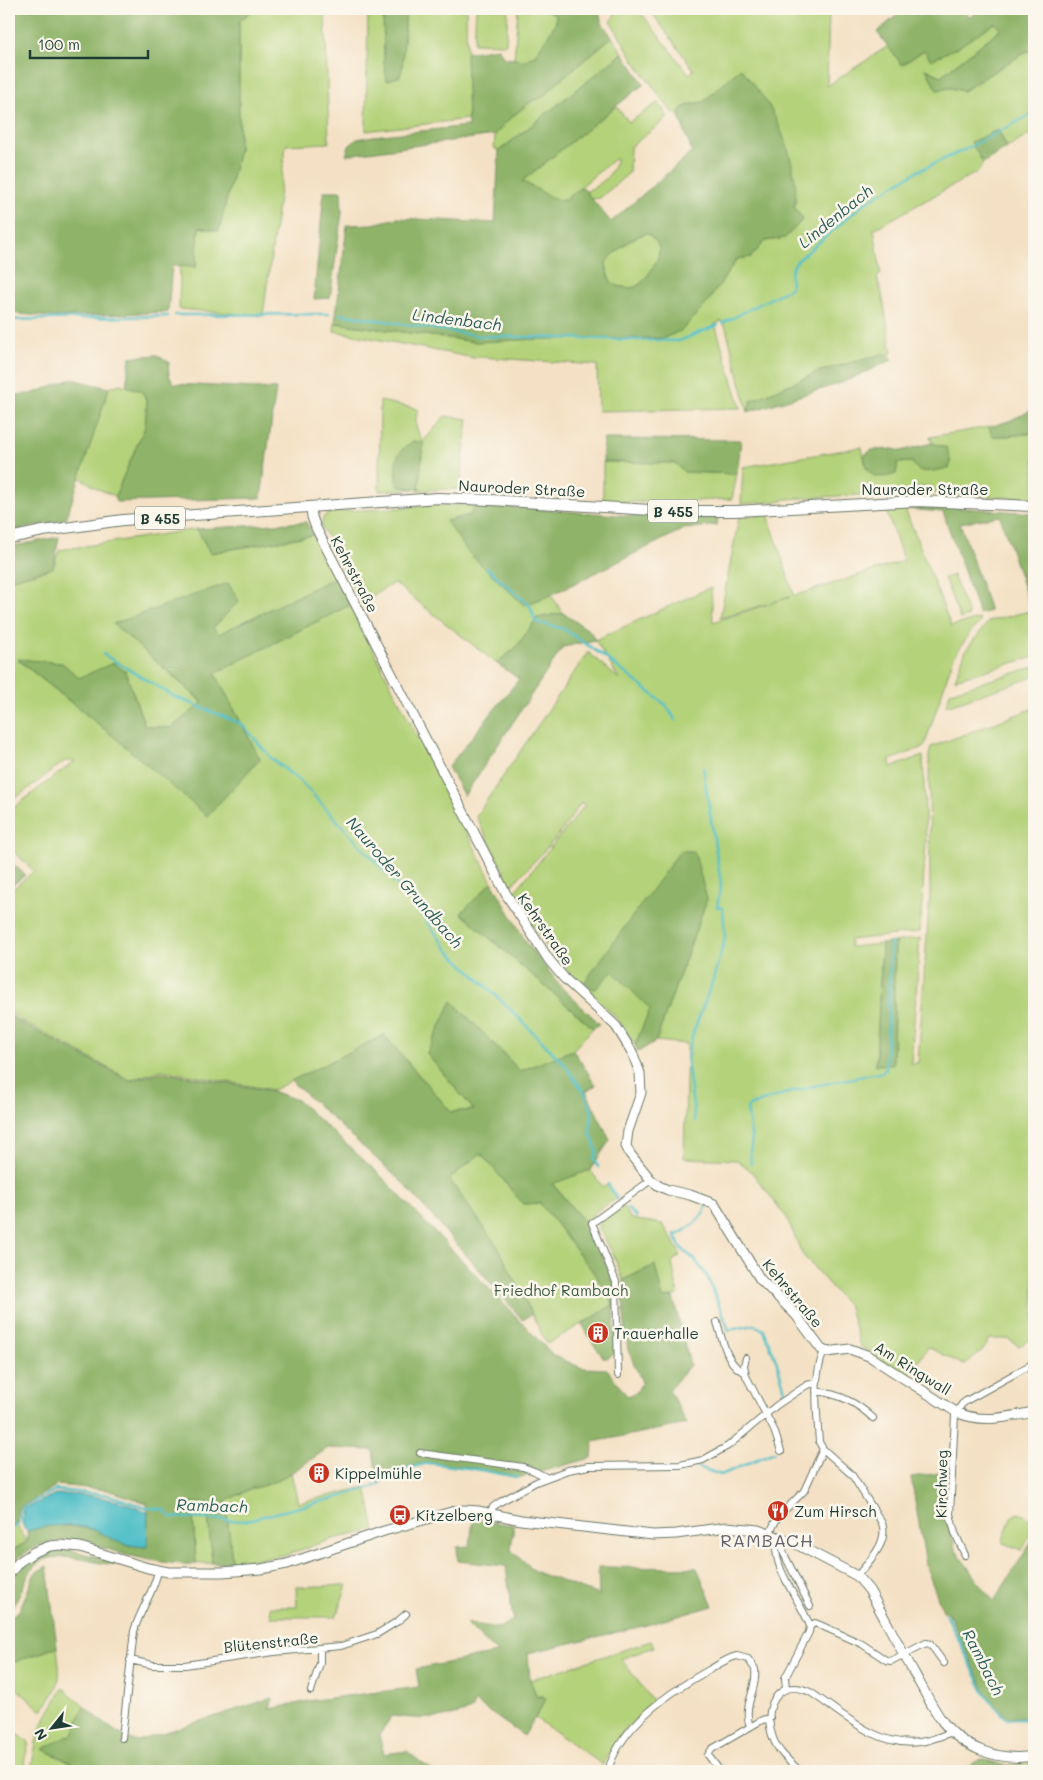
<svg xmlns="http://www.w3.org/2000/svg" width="1043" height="1780" viewBox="0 0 1043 1780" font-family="Mali,sans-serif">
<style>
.green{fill:#b4d279;stroke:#6a8856}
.forest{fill:#8fb469;stroke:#57784e;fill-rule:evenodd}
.water{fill:#52c0c8;stroke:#387e7e}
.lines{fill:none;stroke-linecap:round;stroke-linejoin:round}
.stream{stroke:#52c0c8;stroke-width:2.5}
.street-casing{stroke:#6a7667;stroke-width:8}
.secondary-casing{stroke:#6a7667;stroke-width:11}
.primary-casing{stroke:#6a7667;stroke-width:12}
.street{stroke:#fff;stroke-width:6}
.secondary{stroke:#fff;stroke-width:9}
.primary{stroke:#fff;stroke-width:10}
.labels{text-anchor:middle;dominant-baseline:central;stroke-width:5;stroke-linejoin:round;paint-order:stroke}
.shield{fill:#fbf7ec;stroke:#61756b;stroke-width:1}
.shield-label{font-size:14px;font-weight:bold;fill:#1f3d34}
.street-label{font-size:15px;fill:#1f3d34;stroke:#fbf7ec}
.park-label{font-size:15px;fill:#3d5b42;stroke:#fbf7ec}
.poi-label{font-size:15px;fill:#1f3d34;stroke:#fbf7ec;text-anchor:start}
.water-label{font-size:16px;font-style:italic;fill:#2c5e59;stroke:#fbf7ec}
.quarter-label{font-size:18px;letter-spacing:1px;fill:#64626c;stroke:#fbf7ec}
</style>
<rect width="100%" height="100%" fill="#fbf7ec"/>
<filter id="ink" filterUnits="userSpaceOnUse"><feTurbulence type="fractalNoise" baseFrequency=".02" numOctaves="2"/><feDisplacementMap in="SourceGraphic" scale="10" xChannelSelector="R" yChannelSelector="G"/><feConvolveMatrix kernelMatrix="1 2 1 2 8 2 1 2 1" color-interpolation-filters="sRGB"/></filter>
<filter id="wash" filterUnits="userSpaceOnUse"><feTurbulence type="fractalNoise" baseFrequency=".0096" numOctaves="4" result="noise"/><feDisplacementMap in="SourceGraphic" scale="20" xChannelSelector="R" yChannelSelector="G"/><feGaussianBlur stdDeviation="1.12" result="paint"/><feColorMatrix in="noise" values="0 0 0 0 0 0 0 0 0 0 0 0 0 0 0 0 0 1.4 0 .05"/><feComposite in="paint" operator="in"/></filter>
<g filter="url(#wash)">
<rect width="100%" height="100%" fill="#f4e1c5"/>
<path class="green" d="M254 9H325L329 143 286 145 263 316 179 309 180 265 196 266 199 227 219 230 239 149V21Z
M368 9H383L384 63 399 76 402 69 406 9H466L468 119 366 131Z
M476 9H508L506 44 474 43Z
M518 9H546L556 15V23L535 55 526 60 514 59Z
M615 9H638L689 74 694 70 649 9H829L827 86 888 46 902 65 924 50 958 47 995 22 1001 29 941 76 927 70 937 90 951 88 963 91 1025 52 1034 50V132L1007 148 998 130 972 142 983 163 979 171 874 229 881 274 877 278 882 293 892 353 888 355 882 354 821 371 751 401 748 412 726 328 722 321 715 324 741 408 598 411 597 365 479 357 474 358 334 331 335 323 477 342 539 339 664 338 682 330 707 303 737 259 751 257 765 241 785 238 803 219 794 208 796 201 768 105 741 69 703 102 692 104 682 108 679 116 670 110 635 62 611 22 615 14Z
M612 37 623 53 499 151 494 148 495 135 509 119 532 101 543 97 560 80Z
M659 102 668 118 630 147 629 173 600 198 591 199 585 192C603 183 611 177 617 158L613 160 565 200 554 199 522 181 616 106 629 122Z
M647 233C652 237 657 241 659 248 661 259 645 283 635 287 628 289 619 287 612 283L608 276 606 262C618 250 630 238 647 233Z
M120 384 142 391 147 402 145 427 115 496 98 489 79 477 109 388Z
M380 401 418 409C414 424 416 429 423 442L445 416 468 419 460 489 419 490 423 443 398 486 414 489 379 491Z
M989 427 992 436H1007L1034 433V499L933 493 930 486 910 488V492L786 499 782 501 741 504 743 467 862 447 866 468 896 474 897 463 912 462 947 448 932 443 930 437Z
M603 462 675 463 684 472 737 474 732 499 679 502H603Z
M439 505H475L470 515 524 605 551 595 563 613 537 618 515 649 496 663 394 583 361 602 321 525 323 517 331 512Z
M905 509 951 626 979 619 980 622 969 634 953 659 924 747 890 760 891 767 923 756 926 842 920 932 850 940V947L882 944 876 1065 893 1064 895 942 920 938 911 1063H918L930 892 929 756 931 747 1034 708V1338L1019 1346 1008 1339H989L984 1349 964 1365 928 1347 909 1377 860 1346 849 1307 802 1254 787 1218 751 1171 737 1160 684 1158 687 1044 656 1041 707 899 612 970 650 1009 635 1045 621 1024 611 1012 581 987 546 946 512 895 585 805 581 803 557 837 511 886 476 816 588 652 620 680 595 640 711 587 713 622 790 597 720 618 739 517 768 514 794 596 904 561 886 511Z
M197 529 210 553 313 535 336 577 219 634 213 628 114 624 203 703 171 728 145 726 125 671 79 678 62 663 18 660 108 732 260 759 215 673 350 605 492 882 461 913 593 1028 573 1050 520 1071 452 1001 427 1054 474 1110 451 1112 384 1035 273 1090 161 1070 130 1080 20 1020 9 1010V892L34 871 9 847V811L75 761H65L9 803V580L53 568 59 550Z
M953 575 969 616 960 619 944 578Z
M1034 610V657L955 679 966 650 989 621Z
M1034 667V677L946 706 950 692Z
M481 1153 523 1204 540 1203 597 1277 614 1305 547 1344 498 1247 449 1179Z
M590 1170 603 1187 608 1185 617 1198 598 1210 585 1223 552 1183Z
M622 1205 631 1219 663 1224 681 1255 672 1262 678 1295 663 1299 654 1265 623 1280 612 1252 599 1228 601 1220Z
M291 1473 298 1503 366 1487 375 1530 333 1539 286 1555 232 1562 226 1501 250 1489 269 1484Z
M192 1502H207L212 1563 196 1564Z
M1018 1513C1042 1519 1030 1536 1022 1550L1003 1543V1540L1011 1517Z
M16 1524 27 1542 9 1552V1528Z
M347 1585 336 1617H271L270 1607H297L296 1587Z
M651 1641 654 1647 621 1659 653 1701 618 1738 603 1765 535 1718 546 1699 542 1695 537 1697 530 1680Z
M57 1647C61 1682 62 1682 42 1711L9 1682V1664Z
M63 1688 84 1706 74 1733 44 1750 87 1771H31L36 1742 42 1725Z
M9 1728 29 1742 24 1762 26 1764 25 1771H9Z
M1034 1763V1771H992L1004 1765Z"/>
<path class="forest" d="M9 9H254L239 21V149L219 231 199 227 196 267 172 266 168 312 52 317 9 313Z
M383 9H406L402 69 400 76 387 81 384 63Z
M546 9H598L602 23 612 37 560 80 543 97 532 101 509 119 495 135 346 155 349 146 357 139 373 136 468 126 466 53 498 48 504 58 526 60 535 55 556 23V15Z
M904 9H962L969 17 983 9H1034V50L1025 52 963 91 951 88 937 90 926 69 941 76 1001 29 995 23 958 47 931 60 924 50 902 65 877 32Z
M623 53 644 84 522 181 554 199 565 200 582 187 611 222 692 152 679 116 682 108 692 104 703 102 741 68C750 81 761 93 769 106 784 132 801 178 794 208L803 219 785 238 765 241 751 257 737 259 707 303 682 330 664 338 539 339 477 342 335 323 347 225 373 224 397 218 495 223 499 151ZM647 233C652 237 657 241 659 248 661 259 645 283 635 287 628 289 619 287 612 283L608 276 606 262C618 250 630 237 647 233Z
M998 130 1007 148 983 163 971 142Z
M324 191H341L342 213 330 298 314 299Z
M882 354 888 355 892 360 841 383 748 412 751 401 821 371Z
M157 355 169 362C168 372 168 377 175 384L276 389 261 498 116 502 115 496 145 427 147 402 142 391 126 386 130 357Z
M72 379 109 388 66 519 9 532V395L31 394Z
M1034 409V433L1007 436H992L989 427 1009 421Z
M603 439 741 440 737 474 684 472 675 463 603 462Z
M414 441 423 443 419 490 398 486C394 464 393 453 414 441Z
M932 443 947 448 951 463 949 468C936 470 918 477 912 462L898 463 896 474C875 481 867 476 864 455L872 450 893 449 901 451Z
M475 505 633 516 718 518 717 525 684 529 551 595 524 605 468 552 446 521 470 515Z
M945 507 1034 513V603L1029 604 1000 516 960 523 990 611 979 614 943 512 905 509Z
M306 522 313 535 210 553 197 529Z
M59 537 53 568 9 580V547Z
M336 577 350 605 215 673 260 759 207 816 108 732 18 659 62 663 79 678 113 663 125 671 145 726 171 728 203 702 113 624 228 583 239 601 213 628 219 634Z
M563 613 590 631 595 640 563 647 464 796 448 767 519 679 496 663 515 649 537 618Z
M680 851H694L707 899 656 1041 638 1052 635 1045 650 1009 612 971 596 989 581 987Z
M9 859 25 875 9 888Z
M492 882 526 942 562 988 600 1024 593 1028 461 913Z
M895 942 893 1064 876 1065 882 944Z
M452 1001 520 1071 573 1050 596 1085 586 1091 610 1140 590 1170 552 1184 585 1223 614 1281 615 1353 608 1358H604L596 1348 582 1324 613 1305 597 1277 540 1203 523 1204 481 1153 449 1179 498 1247 532 1314 523 1320 403 1183 291 1081 384 1035 451 1112 474 1110 427 1054Z
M9 1013 18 1021 130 1081 161 1072 272 1091 297 1100 377 1172 554 1356 582 1368 607 1369 627 1396 636 1393 642 1382 628 1350 624 1317 623 1280 655 1265 663 1299 673 1297 690 1365 669 1390 687 1424 593 1442 592 1458 517 1478 475 1468 429 1463 390 1472 378 1484 373 1450 328 1448 291 1473 269 1484 250 1489 226 1501 232 1562 212 1563 207 1502 192 1503 196 1564C172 1565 150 1560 127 1555 112 1551 97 1545 82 1542 55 1537 26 1546 9 1568V1552L27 1542 28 1531 42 1526 55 1525 78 1527 95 1530 126 1545 146 1547 148 1512 147 1503 107 1490 57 1485 18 1509 16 1524 9 1528Z
M948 1472 946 1508 955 1549 983 1589 994 1601 1032 1541 1034 1532V1713L1030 1716 1023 1718 1008 1717 994 1705 986 1693 948 1612 943 1611 927 1570 911 1477Z
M473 1520 514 1525 511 1550 536 1572 599 1595 598 1567 697 1568 713 1606 643 1626 528 1653 530 1680 537 1697 542 1696 546 1699 524 1736 475 1702 471 1710C441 1721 423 1719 392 1716L379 1735 384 1754 407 1751 432 1771H350L349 1770 344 1771H88L43 1749 74 1733 84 1706C101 1720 116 1736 138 1741L272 1698 270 1709 314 1700 419 1687 416 1669 497 1653 466 1623 499 1628 513 1620 506 1566 458 1561 457 1547 470 1546Z
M70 1550 119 1563V1565C111 1564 103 1564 96 1562 74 1558 42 1549 29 1574 22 1586 19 1601 9 1610 9 1602 6 1589 10 1582 20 1559 47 1550 70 1550Z
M47 1566 57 1647 9 1664V1618L19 1611 35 1573Z
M981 1759 1004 1765 992 1771H959Z"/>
<path class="water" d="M55 1494C87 1494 118 1498 148 1512L147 1547C134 1546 123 1545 112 1539 106 1536 101 1532 94 1530 73 1523 49 1524 28 1531L24 1529 22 1522 23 1510Z"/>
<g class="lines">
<path class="stream" d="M340 314 480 336 679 341 718 325
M175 315 329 314
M9 320 168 316
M723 323 789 289 791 287C790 275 790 270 797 261L866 202 916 172 964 150 1034 113
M487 568 530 606 536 622 564 629 602 655 666 705 676 721
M103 654 175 697 242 724 271 758 302 783 403 891 450 952 510 1009 565 1065 585 1094 592 1111 590 1131 597 1152 594 1158 598 1167
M695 1121 687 1059 693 1033 713 980 725 938 723 908 717 907 721 884 703 768
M751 1164 750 1152 752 1141 747 1108 749 1106C792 1089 837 1081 883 1072L886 1069 891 943
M608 1184 617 1199
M627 1208 636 1217
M675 1234 680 1247 696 1261 708 1278 729 1330 754 1325 764 1330 777 1363 786 1394
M677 1235C691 1227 700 1221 707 1206
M698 1467 721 1475 774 1452
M9 1530 18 1525 21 1509 55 1490 108 1495 145 1507 165 1510 170 1517 244 1521 339 1497 378 1485 391 1472 429 1463 475 1469 517 1477
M946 1614 985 1694 994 1705 1007 1719C1016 1719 1028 1721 1034 1715"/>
</g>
</g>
<g filter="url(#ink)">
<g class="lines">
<g class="street-casing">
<path id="street" d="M717 1322C722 1338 727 1367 745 1372
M824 1351C812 1380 817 1411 819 1442L823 1449 852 1475 882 1523C889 1543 869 1561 857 1576
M746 1358 744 1365 746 1376 774 1430 781 1451
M618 1375 616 1282 592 1223 651 1180
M816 1391C839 1394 856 1402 873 1418
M420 1453 523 1467 534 1471 546 1477
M490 1513 493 1507 500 1502 536 1482 568 1470 589 1466 680 1465 703 1460 728 1446 777 1405 807 1385 816 1383
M770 1533 777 1518 804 1491 823 1449
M777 1536C770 1568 799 1597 810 1626L809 1632 785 1678 786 1688
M784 1539 782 1545 784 1554 810 1606
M965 1555 955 1533 950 1514 955 1415 962 1404 966 1401 1034 1363
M810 1626 815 1623 820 1625 862 1644 886 1660 891 1661 926 1643 930 1644 944 1663
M130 1660 153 1665H185L274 1652 341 1646 377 1634 398 1621 406 1614
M311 1691 320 1663V1648
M122 1738 134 1631C140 1610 154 1592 158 1571
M608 1771C620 1726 671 1691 709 1670 718 1665 727 1658 737 1656L748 1659 755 1669C758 1690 742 1704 750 1727
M720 1771 708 1755 712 1749 762 1720 770 1718
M800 1771C789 1761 778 1752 773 1738 762 1711 776 1676 810 1692 842 1713 878 1748 919 1742 930 1741 941 1736 952 1732"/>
</g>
<g class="secondary-casing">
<path id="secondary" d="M311 507 312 517 316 528 506 894 549 960 564 978 616 1026 632 1052 640 1073 641 1093 628 1131 626 1146 630 1154 651 1180 659 1186 668 1190 690 1195 714 1204 760 1279 796 1315 821 1349 827 1352 850 1349 869 1356 956 1412C982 1424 1008 1417 1034 1412
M9 1574 19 1562 34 1552 50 1546 60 1545 80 1547 148 1568 168 1572H222L261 1569 287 1564 384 1531 455 1511 464 1510 478 1511 521 1520 653 1535 676 1534 727 1527 758 1530 794 1543 857 1576 869 1590C884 1617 898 1644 913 1671 922 1687 930 1703 940 1718 961 1748 998 1762 1034 1756"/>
</g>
<g class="primary-casing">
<path id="primary" d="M9 538 43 531 123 520 438 498 491 500 667 511H736L917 501 1034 506"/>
</g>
<use href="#street" class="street"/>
<use href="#secondary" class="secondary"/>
<use href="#primary" class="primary"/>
</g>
</g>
<defs>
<g id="building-disc" transform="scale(1.125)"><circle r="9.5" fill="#c8321e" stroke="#fbf7ec"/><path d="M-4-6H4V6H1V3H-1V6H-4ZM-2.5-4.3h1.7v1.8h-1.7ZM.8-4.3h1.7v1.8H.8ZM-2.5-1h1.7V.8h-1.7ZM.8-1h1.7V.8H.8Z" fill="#fff"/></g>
<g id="restaurant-disc" transform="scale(1.125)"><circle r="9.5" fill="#c8321e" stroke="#fbf7ec"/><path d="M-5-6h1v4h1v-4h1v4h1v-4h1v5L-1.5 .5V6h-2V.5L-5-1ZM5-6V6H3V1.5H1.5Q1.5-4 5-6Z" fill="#fff"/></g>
<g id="bus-disc" transform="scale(1.125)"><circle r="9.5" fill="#c8321e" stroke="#fbf7ec"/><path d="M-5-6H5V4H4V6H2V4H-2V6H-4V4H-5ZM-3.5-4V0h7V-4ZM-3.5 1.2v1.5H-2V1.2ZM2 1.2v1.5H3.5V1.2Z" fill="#fff"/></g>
</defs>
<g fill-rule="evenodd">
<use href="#building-disc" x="598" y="1333"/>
<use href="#building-disc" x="319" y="1473"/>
<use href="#restaurant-disc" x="778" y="1511"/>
<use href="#bus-disc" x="400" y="1515"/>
</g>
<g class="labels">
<g class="shield">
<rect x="648" y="499.5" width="50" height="23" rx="4"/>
<rect x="135" y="506.5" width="50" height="23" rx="4"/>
</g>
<g class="shield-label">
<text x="673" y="511">B 455</text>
<text x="160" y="518">B 455</text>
</g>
<g class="street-label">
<text transform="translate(522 488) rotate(3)">Nauroder Straße</text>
<text x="925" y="489">Nauroder Straße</text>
<text transform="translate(355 574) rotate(62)">Kehrstraße</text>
<text transform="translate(546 929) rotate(55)">Kehrstraße</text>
<text transform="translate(793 1293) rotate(50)">Kehrstraße</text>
<text transform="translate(913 1368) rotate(32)">Am Ringwall</text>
<text transform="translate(941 1484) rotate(-89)">Kirchweg</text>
<text transform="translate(271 1642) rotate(-6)">Blütenstraße</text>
</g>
<g class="park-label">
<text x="561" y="1290">Friedhof Rambach</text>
</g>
<g class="poi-label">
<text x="614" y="1333">Trauerhalle</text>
<text x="335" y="1473">Kippelmühle</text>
<text x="794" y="1511">Zum Hirsch</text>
<text x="416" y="1515">Kitzelberg</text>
</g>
<g class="water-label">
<text transform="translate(835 216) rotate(-39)">Lindenbach</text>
<text transform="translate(457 319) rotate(7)">Lindenbach</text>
<text transform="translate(405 882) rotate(49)">Nauroder Grundbach</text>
<text transform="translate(212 1505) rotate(2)">Rambach</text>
<text transform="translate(984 1662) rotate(63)">Rambach</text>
</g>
<g class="quarter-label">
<text x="767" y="1540">RAMBACH</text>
</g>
</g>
<rect width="1043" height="1780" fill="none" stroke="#fbf7ec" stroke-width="30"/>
<g transform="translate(52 1728) rotate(240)" stroke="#fbf7ec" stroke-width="4" paint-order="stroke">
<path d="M0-4L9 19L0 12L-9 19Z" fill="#1f3d34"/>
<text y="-8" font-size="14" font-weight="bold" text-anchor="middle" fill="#1f3d34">N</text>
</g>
<path d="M30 50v8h118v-8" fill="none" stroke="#1f3d34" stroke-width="2.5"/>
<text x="38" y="50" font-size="15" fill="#1f3d34" stroke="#fbf7ec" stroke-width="4" paint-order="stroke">100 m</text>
</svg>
